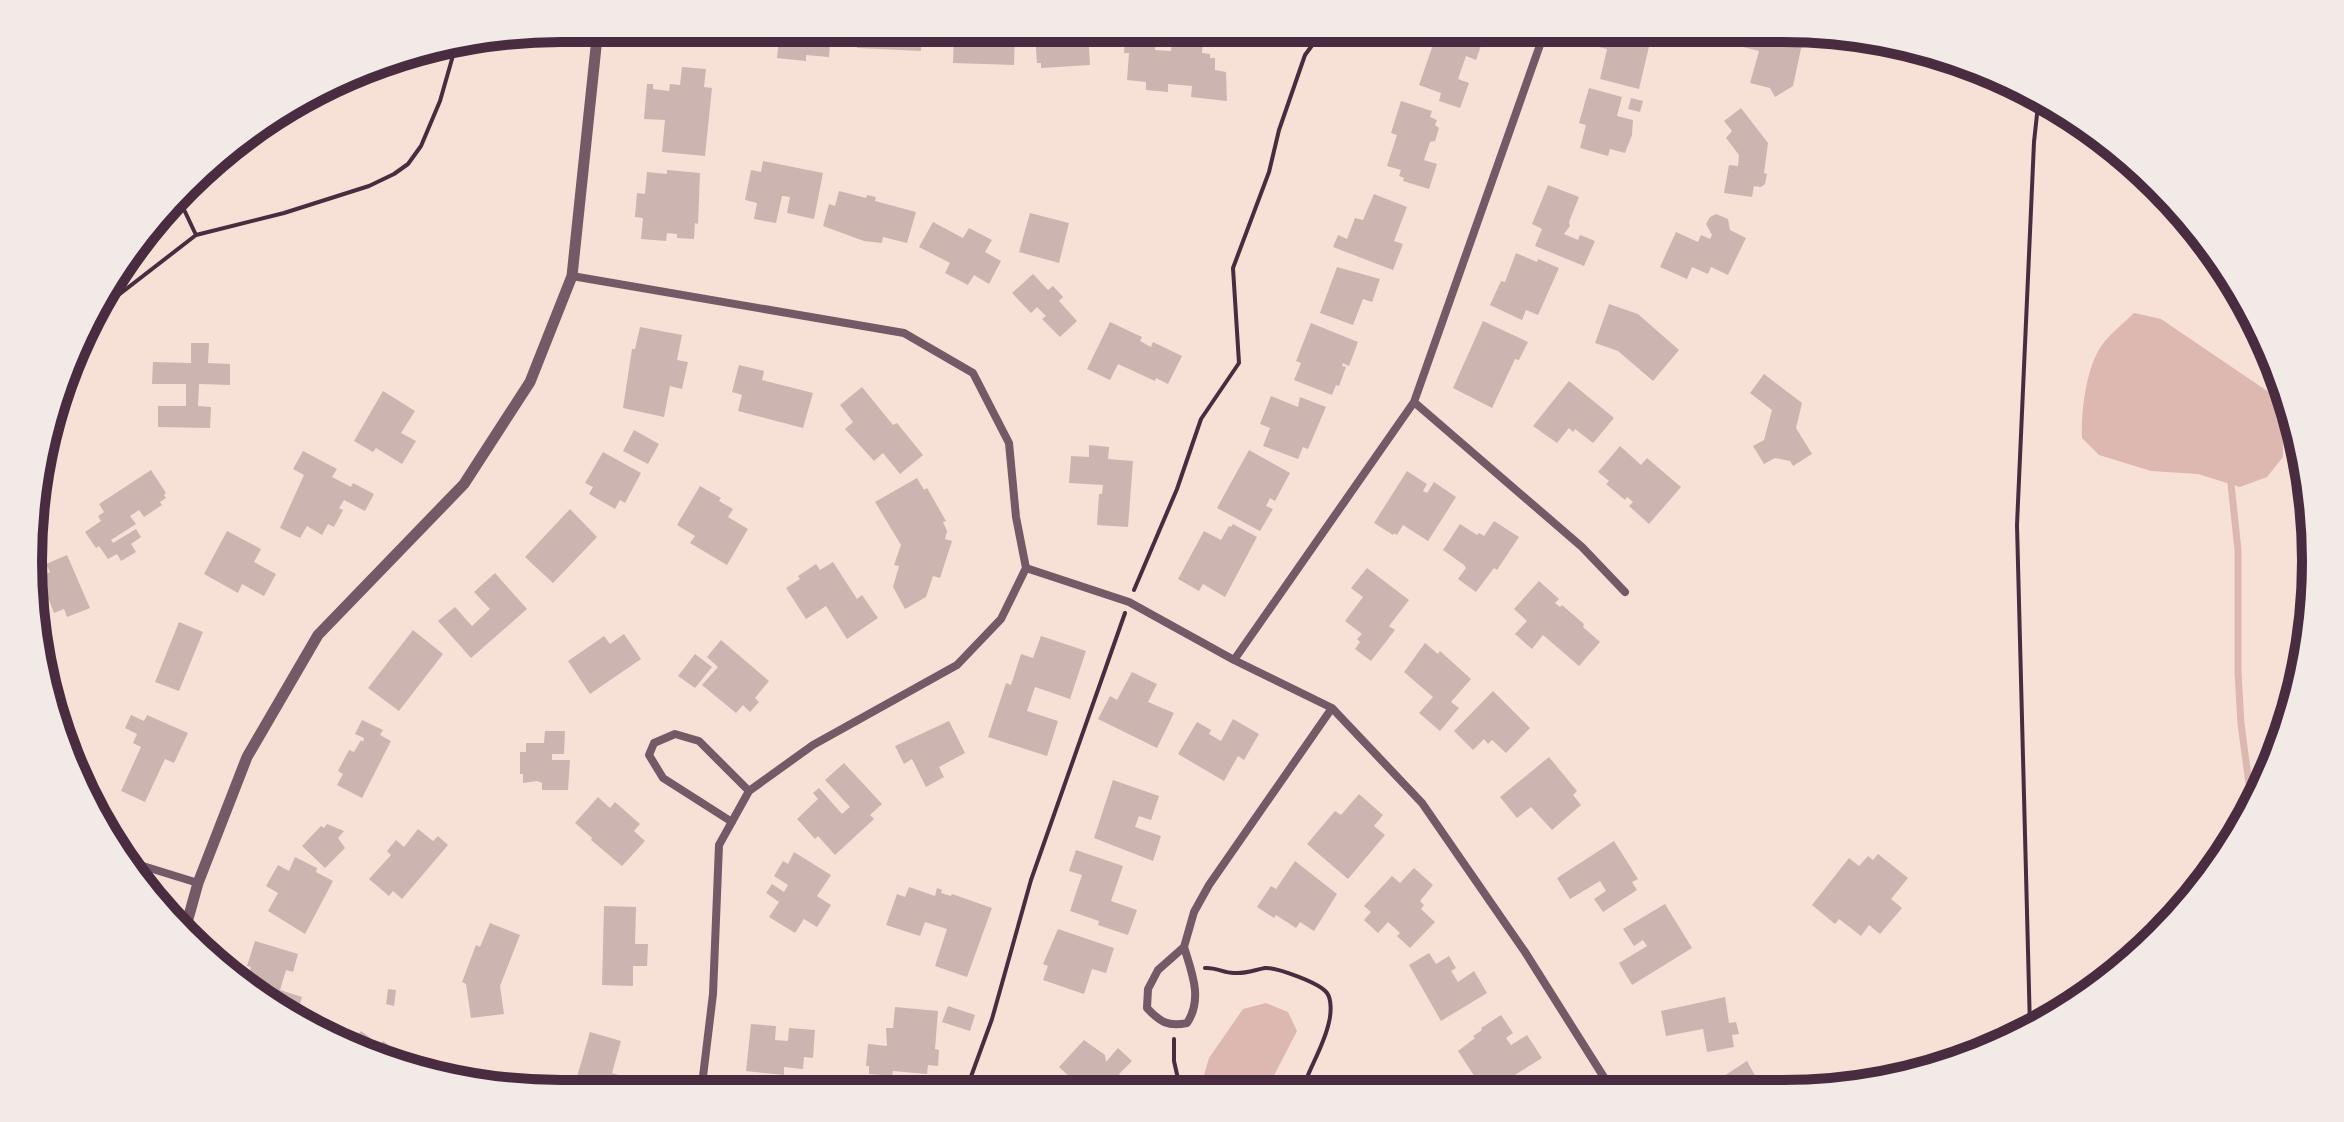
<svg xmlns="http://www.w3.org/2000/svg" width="2344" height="1122" viewBox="0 0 2344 1122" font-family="'DejaVu Sans',sans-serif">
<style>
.water{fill:#dcb8b0}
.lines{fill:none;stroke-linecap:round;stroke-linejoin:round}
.stream{stroke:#dcb8b0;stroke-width:7}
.building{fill:#ccb4b1}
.path{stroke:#4a2c40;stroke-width:4}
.minor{stroke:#755966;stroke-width:8}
.tertiary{stroke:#755966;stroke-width:11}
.rim{fill:none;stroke:#4a2c40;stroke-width:10}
</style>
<rect width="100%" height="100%" fill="#f7e1d7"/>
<path class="water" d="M2134 313 2161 319 2273 395 2283 411V457L2267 477 2240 487 2198 474 2151 471 2099 455 2082 438C2081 412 2086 367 2102 345 2111 333 2124 323 2134 313Z
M1266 1003 1288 1012 1297 1031 1266 1091 1199 1092 1209 1058 1243 1009Z"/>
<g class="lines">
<path class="stream" d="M2231 484 2238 550V672L2241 724 2252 806"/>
</g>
<path class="building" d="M658 28H687L686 40 657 37Z
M780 28H831L829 57 806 55V61L777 58Z
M858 28H922L921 51 857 48Z
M954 28H994V31H1015L1014 65 953 63Z
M1062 28H1088L1090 65 1041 68V63H1037L1035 35 1062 34Z
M1126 28 1157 29 1155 50 1171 51 1172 38 1203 40 1202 53 1210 54V58H1215V70L1226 72 1227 101 1191 97 1192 86 1168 84V92L1146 90V82L1127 80 1129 53H1124Z
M1214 28H1242L1230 42Z
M1445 28H1459L1484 37 1476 60 1466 56 1458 79 1469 83 1460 108 1439 101 1441 93 1419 85 1434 42 1440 44Z
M1604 28H1631L1630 32 1651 38 1639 89 1600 79 1607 49 1599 47Z
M1740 28 1805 30 1793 86 1775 97 1770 88 1750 83 1759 51 1735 45Z
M682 67 706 69 704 87 712 88 705 156 662 152 665 120 644 119 647 84H653V89L669 91 670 84 680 85Z
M1589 88 1622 97 1617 116 1633 120 1632 135 1625 153 1610 149 1608 156 1580 148 1586 125 1579 123Z
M1631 98 1643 101 1640 112 1628 109Z
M1401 101 1432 111 1430 117 1437 120 1435 125 1439 128 1435 141 1430 142 1424 160 1437 164 1429 189 1403 181 1404 178 1399 176 1401 170 1387 166 1397 135 1391 133Z
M1741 108 1768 143 1764 173 1767 174 1765 184 1761 187 1754 186 1752 197 1724 193 1729 165 1738 166 1739 155 1726 138 1732 131 1724 121Z
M763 161 823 173 814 219 787 213 790 197 782 196 776 223 754 219 757 203 745 200 751 170 761 172Z
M667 170 700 173 698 224 695 223 694 239 677 238V234L667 233 666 241 641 239 643 218 635 217 637 193 645 194 647 172 667 174Z
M1548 185 1579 197 1569 222 1570 226 1564 234 1578 240 1580 235 1595 241 1584 266 1535 246 1542 229 1532 224Z
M839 191 866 198 867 195 876 197 875 201 916 212 907 243 883 237 882 243 864 241 823 226 829 204 835 206Z
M1374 194 1407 207 1394 241 1403 244 1393 270 1333 247 1338 235 1347 239 1355 218 1363 220Z
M1030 213 1069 223 1059 263 1019 252Z
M1716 214 1728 219 1730 230 1746 238 1728 275 1711 267 1708 274 1692 267 1687 279 1660 267 1676 232 1698 242 1701 235 1710 239 1712 235 1706 224 1710 217Z
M933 222 963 238 969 228 992 240 985 252 1001 261 989 284 974 275 968 285 945 273 950 263 919 247Z
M1516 253 1537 262 1538 259 1559 268 1538 315 1526 310 1522 320 1490 305 1501 281 1505 282Z
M1337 267 1380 279 1372 302 1363 299 1353 325 1320 313Z
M1033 274 1048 290 1053 286 1063 297 1059 301 1077 321 1060 337 1042 319 1046 316 1037 307 1031 313 1012 293Z
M1609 304 1638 314 1679 350 1653 381 1618 351 1595 343Z
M1483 321 1528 342 1519 360 1515 359 1492 408 1453 388Z
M1110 322 1142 337 1140 341 1151 347 1153 342 1182 356 1168 384 1156 378 1155 381 1118 364 1110 380 1087 369Z
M1311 323 1358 342 1349 366 1343 363 1342 366 1346 367 1339 386 1336 385 1332 395 1294 380 1301 363 1296 361Z
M640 327 682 335 677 360 688 362 682 389 670 386 664 417 623 408 632 349H635Z
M191 343H209L208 363 230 364V385L199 384 198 406 211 407 210 428 158 427V406H186V384H152L153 362 191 363Z
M739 365 764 371 762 380 813 393 803 428 738 411 742 395 732 392Z
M1764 374 1802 403 1796 428 1812 454 1793 466 1790 461 1775 458 1764 464 1753 446 1764 440 1772 410 1750 393Z
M1569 381 1614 418 1593 443 1575 429 1573 432 1569 428 1557 443 1533 426Z
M862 387 893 425 897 423 923 455 900 474 883 453 874 461 845 429 853 422 840 405Z
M383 391 415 411 401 433 416 441 402 464 376 448 373 452 354 441Z
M1271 396 1298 407 1300 397 1326 407 1308 449 1303 447 1298 459 1263 446 1270 428 1260 424Z
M634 430 659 444 648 464 623 451Z
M1089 445 1109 447 1108 459 1133 461 1128 527 1097 525 1099 494H1102L1103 485 1069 483 1071 456 1089 457Z
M1620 446 1641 465 1647 458 1681 487 1649 524 1629 506 1633 502 1627 497 1625 500 1606 484 1609 481 1598 472Z
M1249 450 1290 473 1275 501 1270 498 1266 506 1273 509 1260 531 1217 508Z
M303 451 337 469 332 477 351 487 353 483 374 494 365 511 344 500 339 508 343 510 334 527 328 524 322 535 307 526 300 538 280 528 304 475 293 469Z
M603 452 641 473 625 503 620 500 615 509 589 494 593 487 585 483Z
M151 470 166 493 164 495 166 498 160 502 162 505 144 517 139 510 130 516 136 524 111 540 113 543 136 529 141 537 131 544 136 552 121 561 117 554 108 559 99 546 96 548 85 532 101 521 98 516 104 512 99 504Z
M1407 471 1427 484 1423 491 1427 493 1434 482 1456 497 1428 541 1403 525 1397 535 1394 533 1393 535 1374 523Z
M917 478 924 490 927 488 946 521 943 522 947 531 945 539 952 541 940 578 933 576 926 597 905 609 893 587 899 566 894 565 901 545 875 502Z
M700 486 721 498 719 501 733 509 728 517 748 529 727 565 690 543 695 536 677 525Z
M570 509 597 537 553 583 525 557Z
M1494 521 1519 537 1497 570 1494 568 1476 592 1458 579 1466 568 1464 565 1443 550 1460 524 1477 535 1479 533 1484 536Z
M1233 524 1257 537 1225 597 1203 584 1199 591 1178 579 1204 531 1221 540 1229 526 1231 527Z
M227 531 261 549 254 562 276 574 264 596 242 584 238 593 204 574Z
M67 555 90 608 67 617 64 609 54 613 49 600 44 602 48 612 33 618 34 574 40 572 42 576 50 572 46 564Z
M833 562 857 599 862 595 878 618 847 639 826 606 806 619 786 588 800 579 798 576 816 564 820 570Z
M1367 568 1409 600 1389 626 1395 630 1371 661 1355 649 1360 642 1357 639 1362 634 1345 621 1363 597 1351 588Z
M495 573 527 609 471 658 438 621 455 607 472 626 490 609 474 592Z
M1539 581 1559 599 1555 603 1560 607 1562 605 1584 624 1583 627 1600 642 1579 666 1543 635 1532 649 1515 634 1527 621 1514 609Z
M179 622 203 632 179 691 155 682Z
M413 630 443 654 399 711 368 688Z
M624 634 641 659 590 694 568 661 604 636 610 644Z
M1041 636 1086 651 1070 699 1035 687 1027 711 1058 721 1047 756 988 737 1006 683 1011 685 1021 654 1033 658Z
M721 640 769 681 755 698 759 702 750 712 743 705 736 713 702 685 718 667 707 657Z
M1425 643 1438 654 1440 651 1471 679 1451 702 1459 708 1440 731 1419 713 1433 697 1404 672Z
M695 654 712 667 695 688 678 676Z
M1132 672 1157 684 1148 702 1174 713 1157 748 1098 719 1110 696 1117 700Z
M1493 691 1530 728 1506 753 1492 740 1488 744 1484 739 1473 750 1454 731Z
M131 715 144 721 147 715 188 733 174 763 165 759 145 802 121 791 141 747 133 743 137 734 125 728Z
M1233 719 1259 734 1244 760 1238 756 1224 781 1178 754 1197 722 1211 730 1209 734 1221 741Z
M362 720 383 730 380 735 391 741 362 798 337 785 343 774 338 771 349 750 354 752 361 740 363 742 364 738 355 734Z
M949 721 965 753 939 767 944 777 926 787 912 759 904 764 895 746Z
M545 731H565L564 754H552V760H570L568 790H542V783L537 781 523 783V774H520V752H526V743H544Z
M66 739H74V765H73Z
M1549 757 1577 791 1573 795 1581 805 1552 830 1531 807 1517 818 1500 797Z
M844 763 882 804 870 815 874 819 835 855 818 836 815 839 797 819 818 799 813 793 819 788 842 814 850 807 825 780Z
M1113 780 1159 796 1151 820 1139 816 1135 827 1161 836 1153 861 1094 838Z
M1359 794 1383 815 1374 826 1385 835 1348 879 1307 844 1335 811 1341 815Z
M598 797 610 808 615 802 640 824 634 831 645 841 622 866 591 840 592 838 575 823Z
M327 824 344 831 338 838 345 848 325 868 302 846 321 826 324 828Z
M418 829 433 841 438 836 448 845 402 899 393 891 389 896 369 879 391 855 387 851 396 840 404 847Z
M1614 841 1638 879 1632 882 1637 890 1603 912 1594 899 1606 891 1600 881 1570 899 1557 878Z
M1076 850 1123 866 1111 901 1137 910 1128 935 1098 925 1099 921 1070 911 1082 875 1069 871Z
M794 852 831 875 817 896 831 905 817 927 804 919 795 933 769 917 779 902 766 893 772 884 784 892 788 885 774 876 783 861 788 864Z
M1878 854 1908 878 1891 899 1902 908 1880 934 1869 925 1861 936 1839 919 1835 924 1812 905 1849 858 1859 866 1868 856 1873 860Z
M295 857 317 868 316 872 333 881 305 934 268 911 278 893 266 886 278 865 289 871Z
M1295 861 1337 894 1314 931 1300 922 1296 928 1276 915 1274 918 1257 907 1271 886 1276 889Z
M1414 868 1433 885 1420 901 1424 905 1421 909 1435 922 1410 948 1397 936 1400 933 1388 922 1378 933 1364 920 1371 912 1364 906 1392 876 1400 883Z
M909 887 935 896 937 888 942 890 941 893 951 896 952 894 992 908 967 977 935 966 947 929 925 922 920 936 886 925 897 894 905 897Z
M1665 904 1692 948 1632 985 1619 963 1647 946 1643 940 1634 946 1623 929Z
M604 906 636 907 635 944H648L647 966H633V986L602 985Z
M490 923 520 935 500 986 504 1014 471 1018 466 984 462 982 476 945 480 947Z
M1058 929 1114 948 1106 973 1092 969 1084 994 1043 980 1048 966 1043 964Z
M255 941 298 954 293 972 286 970 280 990 302 997 295 1020 265 1004 241 985 242 982 246 983 251 967 247 966Z
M1429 953 1436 964 1449 956 1456 968 1451 971 1458 982 1474 971 1487 993 1441 1021 1409 965Z
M388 989 396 990 394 1006 386 1004Z
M1725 997 1729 1023 1736 1022 1739 1034 1732 1035 1734 1047 1707 1052 1703 1029 1666 1036 1661 1011Z
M948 1006 975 1015 970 1031 942 1022Z
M895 1007 938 1011 935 1049 939 1050 938 1066 928 1065 927 1074 893 1071 892 1076 869 1074V1066H866L868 1044 887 1046 886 1028H893Z
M1501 1015 1513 1033 1506 1038 1511 1045 1527 1035 1542 1058 1489 1091H1484L1458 1051 1475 1038 1473 1036 1482 1030 1481 1028Z
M751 1024 776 1026 775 1040 788 1041 789 1028 815 1030 813 1058 804 1057 803 1069 784 1067V1075L746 1071Z
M361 1031 380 1045 383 1041 398 1052 394 1059 406 1068 348 1049Z
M590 1032 621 1041 612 1073 632 1079 628 1094H572Z
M1084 1040 1105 1055 1106 1062 1118 1048 1132 1061 1119 1074 1125 1080 1113 1092H1086L1059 1067Z
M1747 1061 1763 1090H1707L1726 1078 1724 1076Z"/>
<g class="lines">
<path class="path" d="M179 199 196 235
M90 317 196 235 284 213 369 186 394 174 408 164 421 146 440 101 456 45
M1134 590 1177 489 1201 419 1239 363 1233 268 1269 172 1279 130 1305 55 1319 36 1321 28
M1205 968C1216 967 1223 973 1234 973 1246 974 1254 970 1265 968 1276 967 1320 983 1327 993 1332 1000 1331 1014 1329 1022 1324 1046 1309 1068 1302 1091
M2030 1028 2017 525 2034 142 2039 96
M1174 1039V1061L1181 1092
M965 1093 992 1019 1031 880 1125 613"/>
<path class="minor" d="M572 276 904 333 973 373 1009 443 1016 517 1026 568 1001 619 957 665 813 745 749 791 719 845 713 994 701 1093
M1414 402 1582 547 1625 592
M1026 568 1129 602 1234 660 1332 708 1422 803 1525 952 1612 1090
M1234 660 1414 402 1546 28
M732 822 663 778 649 755 654 743 675 734 699 741 749 791
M130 862 198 883
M1184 947C1192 973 1203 999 1187 1023 1168 1027 1160 1022 1147 1008L1148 989 1158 970 1184 947 1194 912 1209 885 1332 708"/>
<path class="tertiary" d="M183 937 198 883 247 757 318 635 464 484 530 382 572 276 598 28"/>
</g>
<path d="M0 0H2344V1122H0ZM561 42H1783A519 519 0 0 1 2302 561V561A519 519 0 0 1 1783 1080H561A519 519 0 0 1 42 561V561A519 519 0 0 1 561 42Z" fill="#f1eae7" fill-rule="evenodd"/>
<path class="rim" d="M561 42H1783A519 519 0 0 1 2302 561V561A519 519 0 0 1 1783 1080H561A519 519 0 0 1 42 561V561A519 519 0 0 1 561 42Z"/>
</svg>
